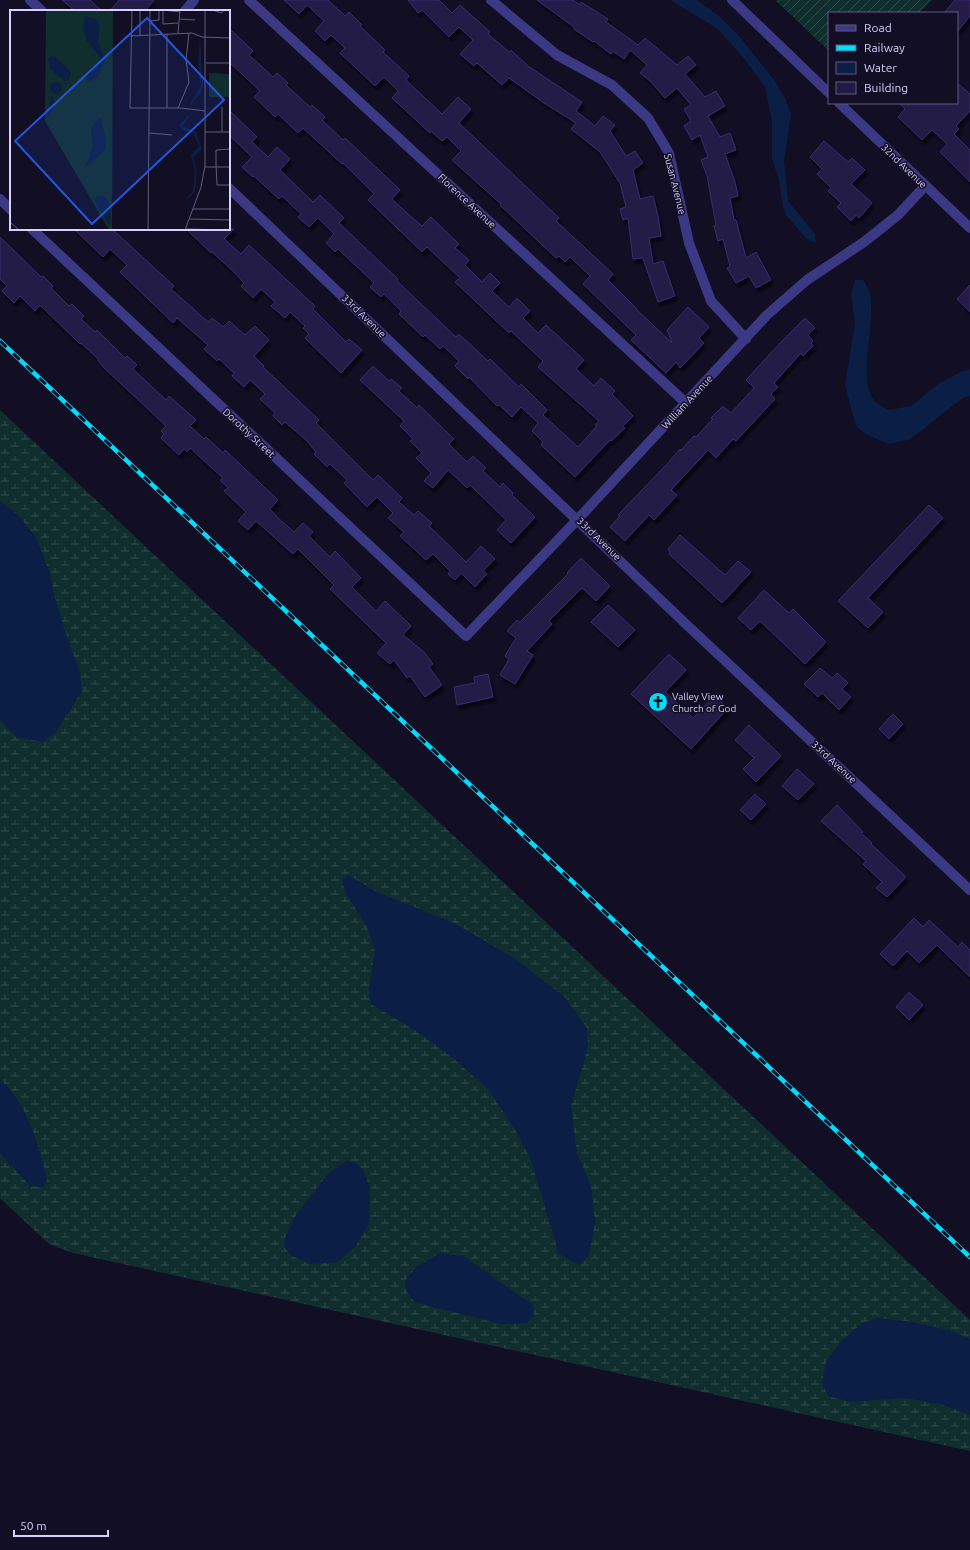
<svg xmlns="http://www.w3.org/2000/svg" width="970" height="1550" viewBox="0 0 970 1550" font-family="Ubuntu,sans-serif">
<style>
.wetland{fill:url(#wetland-marsh)}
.garden{fill:url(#garden-furrows)}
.water{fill:#0b1f46}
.building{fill:#241a46;stroke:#3b2c72;filter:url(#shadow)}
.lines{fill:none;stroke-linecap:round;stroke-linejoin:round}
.minor{stroke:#3d3884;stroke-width:10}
.tertiary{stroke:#3d3884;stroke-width:10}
.rail-casing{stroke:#00dcfc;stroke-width:4.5}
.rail{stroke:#120e24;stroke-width:3;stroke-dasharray:9;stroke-linecap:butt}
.labels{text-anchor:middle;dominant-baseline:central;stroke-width:3;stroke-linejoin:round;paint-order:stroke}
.street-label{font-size:10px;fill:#d8d1ff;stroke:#120e24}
.poi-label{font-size:10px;fill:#d8d1ff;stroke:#120e24;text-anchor:start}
.inset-road{fill:none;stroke:#615c7c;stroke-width:1}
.view{fill:#2655da;fill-opacity:0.15;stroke:#2655da;stroke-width:2}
.inset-edge{fill:none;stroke:#d8d1ff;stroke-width:2}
</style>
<defs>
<pattern id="wetland-marsh" width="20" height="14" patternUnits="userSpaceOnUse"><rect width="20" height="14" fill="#112e2e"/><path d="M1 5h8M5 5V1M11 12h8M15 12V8" fill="none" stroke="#334b4d"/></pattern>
<pattern id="garden-furrows" width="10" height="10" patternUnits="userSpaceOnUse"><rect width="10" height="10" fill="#112e2e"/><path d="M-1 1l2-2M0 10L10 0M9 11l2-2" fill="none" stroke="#334b4d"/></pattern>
<filter id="shadow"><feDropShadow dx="2.5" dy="4.5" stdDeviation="1" flood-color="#0009"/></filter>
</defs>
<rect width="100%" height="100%" fill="#120e24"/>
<path class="wetland" d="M0 410 970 1320V1451L73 1253 49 1244 0 1198Z"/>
<path class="garden" d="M775 0H932L919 13H829V51Z"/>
<path class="water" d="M670 0H697L719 16 739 36 775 81 786 100 791 114 784 161 788 201 815 234 816 243 806 238 786 215 783 207 779 180 772 159V121L765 87 746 61 718 29Z
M855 280H863C865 284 869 289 870 294 876 322 857 379 874 400 877 404 884 407 888 410L911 406 938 384 961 372 970 369V396L963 398 943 413 925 428 908 440 888 444 866 434 856 426 845 385 855 323 851 293Z
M0 501 17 514 36 537 49 571 56 601 68 641 79 669 82 691 56 732 43 742 16 737 0 720Z
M348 875 377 892 454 923 514 958 565 997 587 1028 588 1047 571 1106 577 1153 591 1186 595 1222 589 1255 579 1265 559 1254 530 1157 514 1128 488 1089 454 1059 418 1032 371 1004 369 989 375 951 367 927 346 893 342 880Z
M0 1079C4 1084 10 1088 13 1093 30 1117 42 1153 47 1182L42 1187 30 1186 0 1153Z
M346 1161 356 1163 363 1170 370 1188 369 1223 356 1246 338 1262 310 1264 292 1256 284 1247 285 1238 296 1215 327 1175Z
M440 1253 463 1256 533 1305 534 1315 527 1323 502 1324 417 1303C408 1296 406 1292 405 1281L416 1267Z
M877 1318C910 1321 940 1325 970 1339V1415L943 1405 906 1398 851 1402 828 1396 822 1383 826 1362 841 1341 863 1323Z"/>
<path class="building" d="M62 0H90L102 11H75Z
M119 0H154L145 11H110Z
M284 0H328L345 16 349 12 362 25 360 26 385 50 383 52 409 76 406 80 442 114 458 97 471 109 459 123 559 218 556 221 613 274 608 280 637 309H636L672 343 667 330 688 307 709 327 699 338 704 343 680 368 676 362 666 373 631 340 636 335 583 284 590 276 570 257 565 262 559 256 556 258 500 205 501 204 463 170 452 160 461 151 447 137 442 141 431 131 430 133 392 98 398 91 384 77 375 86 340 53 345 48 331 35 325 41 315 31 324 21 307 5 299 14Z
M408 0H439L452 13 460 5 490 32 488 34 509 52 511 50 528 66 582 102 576 111 595 126 603 116 615 125 610 131 626 156 635 151 643 163 633 170 640 199 653 196 658 216 661 236 649 238 653 264 663 261 675 296 658 302 643 258 633 259 628 218 623 220 620 209 626 207 620 183 600 152 571 129 576 123 544 103 509 78 502 85 477 63 474 66 460 54 473 40 459 27 449 37 422 10 418 13Z
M537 0H573L580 5 581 2 608 19 606 22 638 45 645 38 677 65 688 56 696 65 685 74 705 97 716 91 725 106 708 116 720 137 730 133 736 150 725 154 735 182 738 196 730 198 734 220H736L746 258 756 252 771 280 756 288 749 276 736 283 727 268 730 266 723 239 718 241 714 226 716 225 707 176 701 160 708 157 700 135 692 140 684 126 691 121 684 109 691 105 677 88 665 98 650 81 640 73 647 65 630 50 624 59 613 51 611 54 594 41 593 42 574 29V27Z
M955 0H970V16L957 32V13H944Z
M229 28 253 51 249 55 273 77 277 73 288 83 286 85 310 107 312 105 325 117 322 120 343 140 345 138 400 190 392 199 408 214 422 226 431 217 459 244 455 248 469 260 465 265 482 282 490 273 500 283 492 291 509 307 517 298 530 311 523 318 538 333 546 325 584 360 576 369 594 386 601 378 615 391 612 394 633 416 623 426 625 428 611 441 610 440 575 477 541 445 543 442 532 431 538 423 521 407 512 417 499 405 497 406 469 377 468 379 455 366 459 361 443 346 440 349 425 335 423 337 399 314 401 311 384 294 381 297 370 287 374 283 338 249 335 252 326 243 334 234 318 218 309 227 298 217 301 214 282 196 279 199 254 176 253 177 242 167 252 157 229 135V110L257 137 252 142 268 157 277 147 290 159 280 170 313 202 320 195 344 218 339 223 398 279 397 281 456 337 459 334 488 361 490 359 519 387 521 384 547 410 543 415 578 447 597 426 595 425 599 421 538 367 543 361 511 331 509 333 455 282 460 278 427 247 422 252 368 200 374 194 343 163 342 164 303 128 298 133 278 114 275 117 254 97 260 91 229 62Z
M957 83 970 94V111L956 126 959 129 954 134 970 150V182L940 152 947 144 932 130 922 140 898 117 905 109 899 103H957Z
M824 141 848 162 852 158 865 170 851 184 872 203 859 218 856 215 851 221 837 207 841 203 828 191 831 188 817 174 822 169 810 157Z
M74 229H112L174 286 171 289 208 322 212 318 223 327 229 321 245 335 255 326 269 340 254 356 264 366 263 367 319 420 316 423 373 480 378 475 402 498 399 502 414 515 418 511 432 523 429 526 466 562 481 546 495 559 483 571 487 574 475 587 461 573 455 580 448 574 450 571 433 554 426 560 400 536 404 532 388 518 393 513 377 497 367 507 344 483 347 480 330 464 327 467 314 454 316 452 306 440 285 422 282 425 273 416 275 413 260 399 265 394 250 380 244 387 232 376 234 373 219 359 217 361 204 349 208 345 177 318 173 323 120 272 127 265 110 249 103 257Z
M186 229H234L224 239 241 254 249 245 315 306 313 309 346 342 349 339 362 350 341 373 305 338 309 334 303 328 305 326 290 312 285 318 271 306 275 302 261 289 253 298 241 286 244 283 233 271 212 252 211 253Z
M0 237 41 277 43 276 53 286 51 288 69 306 72 304 84 316 81 319 95 332 97 330 125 358 127 356 137 365 133 369 166 400 169 396 196 420 190 426 204 439 206 437 223 453 225 450 278 500 270 509 278 518 294 532 303 523 313 532 309 536 330 557 335 551 361 578 352 587 376 611 385 601 411 626 403 635 424 652 433 664 429 667 442 685 425 697 410 676 407 678 394 660 390 664 377 653 386 643 330 589 334 585 298 549 293 554 256 521 248 530 238 521 246 512 224 491 228 488 220 480 223 478 190 448 187 452 184 449 179 455 161 438 164 434 161 431 166 426 103 367 98 360V359L81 343 80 344 40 305 35 311 20 296 14 303 2 291 7 286 0 279Z
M970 285V312L957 299Z
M805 318 815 328 808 335 813 341 811 343 813 346 803 356 801 353 774 383 778 387 771 394 775 399 736 441 733 439 716 458 708 450 671 490 677 495 654 520 649 515 625 541 610 527 620 516 618 515 668 463 680 449 681 450 694 436 696 437 713 419 711 418 723 406 731 413 754 388 746 380 781 342Z
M373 366 389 381 391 379 402 388 399 391 417 408 419 405 454 439 449 444 467 462 473 456 486 468 483 471 500 487 503 483 513 493 512 495 535 517 511 543 497 530 506 520 470 485 467 488 448 470 433 488 424 481 431 473 416 458 422 453 410 441 413 439 400 426 404 421 360 380Z
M929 505 943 518 868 598 883 612 868 628 838 601Z
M680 535 725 575 738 561 751 572 722 603 669 554 670 552 668 549Z
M581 558 610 586 596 601 582 588 549 621 552 624 527 651 533 655 515 684 500 675 509 659 505 656 516 638 507 631 517 620 520 622 568 574 567 573Z
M764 590 789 613 793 609 826 642 805 664 760 621 751 630 738 618Z
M608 605 635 630 618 647 591 622Z
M669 654 686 670 665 692 693 718 714 696 728 708 691 749 631 694Z
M820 668 832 678 837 673 848 683 842 689 851 697 839 710 822 693 818 697 804 684Z
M488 674 493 697 457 705 454 687 475 683 474 677Z
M893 714 903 724 889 739 879 729Z
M749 725 781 756 756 782 743 769 754 758 735 740Z
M797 769 814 784 798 800 782 786Z
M755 794 766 804 751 820 740 810Z
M837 805 863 832 861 833 872 843 871 844 906 877 887 897 876 888 882 882 863 864 866 861 821 821Z
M914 918 923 927 929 920 958 947 962 942 970 950V977L937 945 919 963 907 951 893 966 880 954Z
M909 992 923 1005 909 1020 896 1007Z"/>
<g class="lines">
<path class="minor" d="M30 0 42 11
M249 0 686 403
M491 0 557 55 612 85 648 118 669 153 689 243 711 301 746 339
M185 11 194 0
M229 188 688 626 970 890
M0 199 11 210
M32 229 466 636 578 519 767 315 807 280 864 242 898 215 925 186"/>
<path class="tertiary" d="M732 0 829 93
M839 103 970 228"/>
<g class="rail-casing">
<path id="rail" d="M0 341 970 1257"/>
</g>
<use href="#rail" class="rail"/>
</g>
<defs>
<g id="church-disc" transform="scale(1)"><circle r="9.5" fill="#00dcfc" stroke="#120e24"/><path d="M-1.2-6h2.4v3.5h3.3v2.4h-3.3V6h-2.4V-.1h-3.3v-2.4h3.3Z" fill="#111"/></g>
</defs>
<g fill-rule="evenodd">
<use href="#church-disc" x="658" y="702"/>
</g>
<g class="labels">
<g class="street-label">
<text transform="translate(904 166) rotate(44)">32nd Avenue</text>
<text transform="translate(675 184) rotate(76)">Susan Avenue</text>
<text transform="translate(467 201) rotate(43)">Florence Avenue</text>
<text transform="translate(364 316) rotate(44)">33rd Avenue</text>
<text transform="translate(687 402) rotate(-47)">William Avenue</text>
<text transform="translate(249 433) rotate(43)">Dorothy Street</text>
<text transform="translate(599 539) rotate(44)">33rd Avenue</text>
<text transform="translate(834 762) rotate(43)">33rd Avenue</text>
</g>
<g class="poi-label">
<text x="672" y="696">Valley View<tspan x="672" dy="12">Church of God</tspan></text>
</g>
</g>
<g transform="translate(10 10)">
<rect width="220" height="220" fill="#120e24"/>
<path d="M36 0H103L102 220H99L35 111Z" fill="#112e2e"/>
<path d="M199 63 220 64V87H199Z" fill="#112e2e"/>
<path d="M75 6 88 10 90 18 88 32 95 50 87 68 79 71 76 68 78 61 91 49 77 31 73 18ZM190 29 193 74 191 83 183 91 181 97V92L191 76 188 54ZM43 45 59 59 61 64 58 71H54L40 59 38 48ZM40 78a6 6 0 1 1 12 0a6 6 0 1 1-12 0ZM41 85 45 91 40 106 38 105ZM181 103 173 116 186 122 192 139 183 148 187 160 185 181 172 194 183 181 185 161 181 146 189 136 183 123 172 120 169 115ZM90 107 96 128V139L75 158 83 136 81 119ZM87 186 95 187 100 195V217L84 189Z" fill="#0b1f46"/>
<path class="inset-road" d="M122 0 120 98H171L195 101M203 0 211 3 215 0M169 9 185 10M140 11 149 10V0M168 13 153 14V0L170 2M168 23 170 0M157 24V98M120 26 182 23 192 27 220 28M130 26V0M196 53H220M168 98 179 72 176 50 179 23M195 122H220M212 122V97M139 123 162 125M220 139 206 140V154L207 175H220M195 157H220M183 199H220M179 209 220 210M0 212 9 220M176 219 217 220M138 220 140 0M175 220 191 177 195 156V0"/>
<path class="view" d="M137 8 214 90 82 214 5 131Z"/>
<rect width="220" height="220" class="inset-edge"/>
</g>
<rect x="828" y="12" width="130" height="92" fill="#120e24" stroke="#615c7c"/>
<rect x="836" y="25" width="20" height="6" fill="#3d3884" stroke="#615c7c"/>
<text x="864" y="32" font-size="12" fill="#d8d1ff">Road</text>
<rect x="836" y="45" width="20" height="6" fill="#00dcfc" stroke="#615c7c"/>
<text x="864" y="52" font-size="12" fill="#d8d1ff">Railway</text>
<rect x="836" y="62" width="20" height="12" fill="#0b1f46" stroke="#615c7c"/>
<text x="864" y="72" font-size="12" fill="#d8d1ff">Water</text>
<rect x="836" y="82" width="20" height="12" fill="#241a46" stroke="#615c7c"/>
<text x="864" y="92" font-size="12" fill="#d8d1ff">Building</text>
<path d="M14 1530v6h94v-6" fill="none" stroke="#d8d1ff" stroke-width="2"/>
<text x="20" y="1530" font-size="12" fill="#d8d1ff" stroke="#120e24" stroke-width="3" paint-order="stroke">50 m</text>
</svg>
